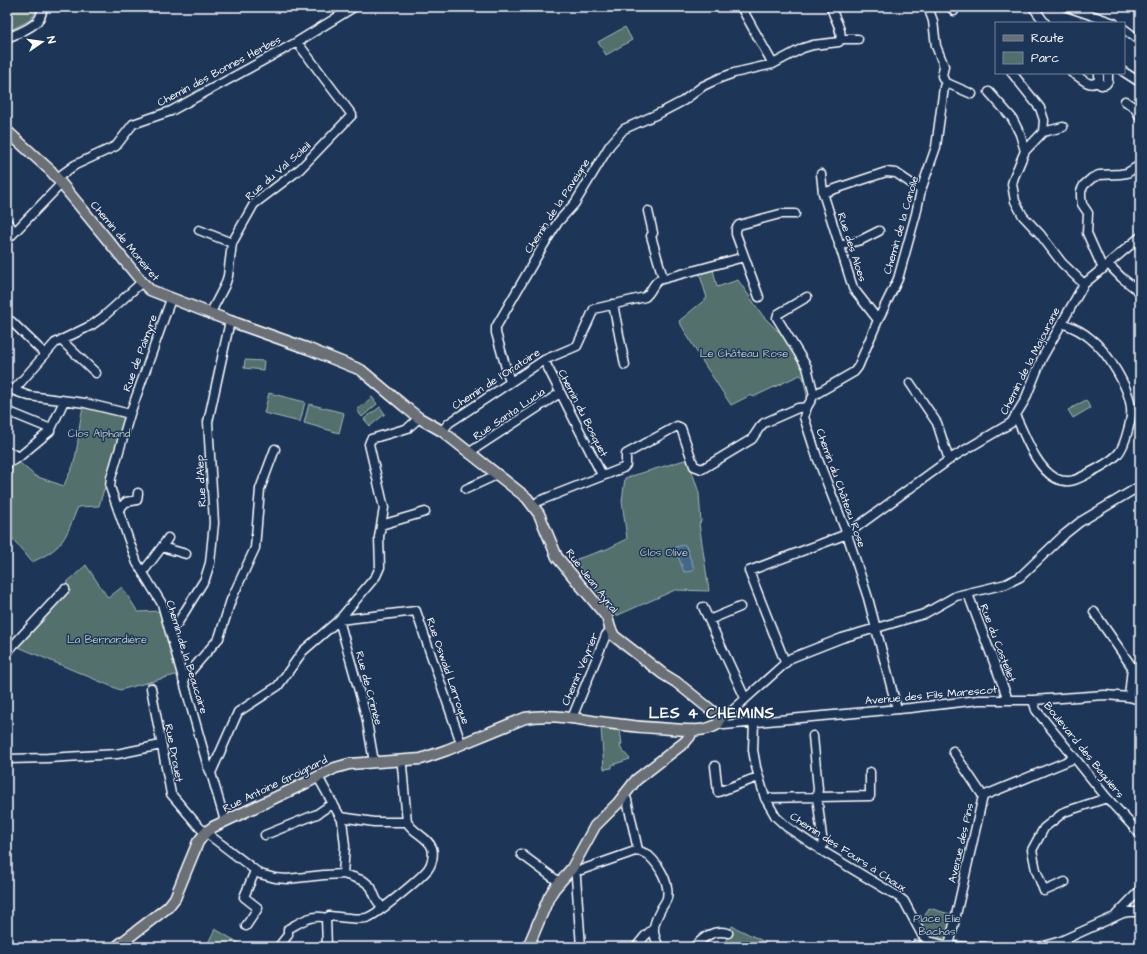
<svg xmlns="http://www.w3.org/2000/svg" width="1147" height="954" viewBox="0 0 1147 954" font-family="'Architects Daughter',sans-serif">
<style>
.green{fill:#526f6d;stroke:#a8b7b6}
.water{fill:#416889;stroke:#8da4b8}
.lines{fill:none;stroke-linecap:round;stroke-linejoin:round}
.minor-casing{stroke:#fff;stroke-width:11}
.major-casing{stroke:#fff;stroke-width:13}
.minor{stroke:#1d3557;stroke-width:8}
.major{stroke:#6a7074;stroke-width:10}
.labels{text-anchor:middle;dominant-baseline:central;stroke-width:3;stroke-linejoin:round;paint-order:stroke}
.street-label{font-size:11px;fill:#fff;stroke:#1d3557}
.park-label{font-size:11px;fill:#bac5c5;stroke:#1d3557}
.district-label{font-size:15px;font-weight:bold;letter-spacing:1px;fill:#fff;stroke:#1d3557}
</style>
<rect width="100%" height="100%" fill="#1d3557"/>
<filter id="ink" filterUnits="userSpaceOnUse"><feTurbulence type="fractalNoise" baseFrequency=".025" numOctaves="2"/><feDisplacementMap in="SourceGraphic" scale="8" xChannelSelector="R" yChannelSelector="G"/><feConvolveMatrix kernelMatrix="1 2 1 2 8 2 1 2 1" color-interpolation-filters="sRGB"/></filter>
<g filter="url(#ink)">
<path class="green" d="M7 7H37L38 9 30 20 7 32Z
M625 27 632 40 606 55 598 42Z
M713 269 717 287 738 280 763 316 778 331 781 330C794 350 816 375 808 400L803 377 800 375 753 397 751 395 731 405 699 356 679 321 707 298 699 272Z
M245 360 264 361 263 370 244 368Z
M269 393 305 402 300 422 264 413Z
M372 397 377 404 362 417 357 410Z
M1086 400 1090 408 1073 418 1068 410Z
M309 404 344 413 339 433 304 423Z
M83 407 126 417 106 487 107 490 104 489 99 506 78 507C72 520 68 536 58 546 51 553 41 558 32 562L7 532V470L19 462 35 476 64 486C66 479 70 473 73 466 79 447 78 427 83 407Z
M380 407 385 414 370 426 364 419Z
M688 459 699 493 701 522 699 523 709 591 675 590 616 616 611 605H607L575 561 577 559 607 549 627 539 622 501 625 478Z
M86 565 108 598 122 587 138 612 160 611 179 674 120 690 16 646 68 588 65 584Z
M601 728 620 730 622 744H620L621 749 630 759 612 765V768L604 769Z
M929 908 953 915 947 940 928 934 921 923Z
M732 926 775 947H723Z
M215 929 246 947H206Z"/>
<path class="water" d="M684 545 686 546 694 569 693 571 684 572 676 550V547Z"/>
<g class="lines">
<g class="minor-casing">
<path id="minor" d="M741 7 773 64
M928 7 933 21 936 46 944 66 942 76 946 84
M951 7 954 11
M1033 7 1045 23
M1067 7 1114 23
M1124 29 1140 41
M7 38C20 32 44 25 42 7
M841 39H858
M1124 72 1138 81
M1012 73 1040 108 1044 120 1043 132 1025 151 1014 177 1012 184 1015 201 1023 216 1040 234 1062 263 1084 284
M1072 73C1082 77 1089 90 1099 80V73
M1097 82 1101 85 1106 84 1108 81V73
M989 92 1012 118 1020 134 1025 151
M1125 101 1135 108 1140 117
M1043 132 1063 127
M821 174 823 193 853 288 878 320
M57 178 75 165 116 146 133 124 171 111 297 42 354 7
M823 193 886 172 896 173 921 190
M648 211 653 233 651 236 663 278
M7 222 14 231
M199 230 232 243
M7 240 61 184
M839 246 861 240 879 231
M1108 264 1122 278 1140 292
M1103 269 1087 233 1088 213 1082 204 1081 197V191L1084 185 1092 178 1099 175 1120 174 1127 173 1140 165
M759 297 736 234V229L739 225 780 214H795
M807 297 778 314 777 318 807 367 814 395 807 407 804 417 817 457 847 534 868 598 897 709
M171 299 130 414 111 478 110 487 137 563 162 604 208 767 211 773
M613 304 625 365
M210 314 225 285 228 276 232 243 254 204 300 169 352 115 297 42
M7 319 12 322 45 354
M61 340 96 373
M544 360 602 475
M510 382 496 333V327L543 246 558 222 575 203 610 145 624 129 662 112 683 101 703 86 720 78 734 73 773 64 803 48 813 45 839 42C845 32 833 17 831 7
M910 383 937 423 949 460
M7 388 29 396 85 403 130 414
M14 390 55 343 92 325 103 317 142 282
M814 395 854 372 858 367 878 320 898 279 916 214 921 190 936 147 944 87 946 84H949L972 94
M7 411 51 429
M1016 417C1026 437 1035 466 1055 478 1068 485 1078 479 1089 473 1099 468 1109 463 1117 455 1123 449 1126 438 1128 430 1130 423 1132 416 1131 409 1130 389 1107 351 1091 339 1082 331 1073 327 1062 323
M442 431 449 423 544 360 577 346 594 309 645 297C652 292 652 284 659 280L744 257
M7 451 19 457
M470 454 473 450 560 393
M7 464 19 457 50 431 64 401
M466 489 492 477 494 473
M533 506 539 501 623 468 626 465V454L677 426 681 428 694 466 702 469 752 439 760 427 764 423 798 408 807 407
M118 510 126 502 137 500 138 493
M381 525 425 512
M162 547 168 538
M143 572 162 547 186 554
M968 594 1006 694 1007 699
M703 607 745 698
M1094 612 1132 667 1129 697
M709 620 740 607
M169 629 177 624 205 579 210 563 214 523 208 422 230 321
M7 652 65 589
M785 662 749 571 847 534 953 457 1011 423 1025 400 1042 358 1084 284 1140 237
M183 680 219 638 231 600 255 548 260 489 275 449
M151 688 171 794 200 828 260 874 275 878 287 879 324 875 343 874 353 877 364 881 371 887 376 899 382 908
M1033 700 1036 710 1107 798 1140 834
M572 718 606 635 611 630
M723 719 791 658 842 638 924 614 956 596 1006 584 1020 577 1065 534 1080 522 1140 486
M754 722 753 750 756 767 765 798 776 817 787 827 824 852 899 897 904 901 922 935 929 941 947 946 985 947
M724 725 910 708 979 700H1033L1105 695 1129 697 1140 700
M813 736 818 789 817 796 823 845 820 850
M953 751 983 796
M7 759 48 758 117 754 161 745
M374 762 366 716 339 620 416 611 461 743
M715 766 718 792 758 777
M318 777 342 820 345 846 343 874
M623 795 627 800 638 850
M983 796 1075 758
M765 798 870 796V772
M341 817 374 822H407
M225 821 211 773 238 712 278 686 303 651 339 620 376 576 380 567 379 537 384 508 369 444 371 439 408 428 419 418
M265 835 317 814 333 803
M638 850C641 852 646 853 649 856 659 865 670 883 667 898 666 902 663 905 661 909 653 924 651 931 659 947
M521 854 559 882
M572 868 575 872 576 877 581 947
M572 868 577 870H581L638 850
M1065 882 1044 891 1036 870 1032 850 1044 828 1064 812 1107 798
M1116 915 1140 890
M246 926 258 908 244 897 255 871
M949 946 983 796
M282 947 280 945 288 935V929C299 923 313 913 326 918
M327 947 326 918 329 916C339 917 357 920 366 918 376 916 421 878 428 869 432 864 434 854 432 848 428 837 413 833 407 822L402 766
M636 947 645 936 654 928
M694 947C704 937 713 929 728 933
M913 947 916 945 922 947
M1040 947 1061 941 1123 913 1129 912H1140"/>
</g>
<g class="major-casing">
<path id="major" d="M7 131 51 171 142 282 150 290 230 321 309 349 361 370 404 406 419 418 442 431 527 498 539 514 557 557 607 617 610 628 614 636 663 674 676 682 716 714 720 719
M116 947 168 907 175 898 198 842 206 832 213 827 306 783 335 768 349 764 421 759 447 750 525 718C552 713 580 720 607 723 628 726 649 728 671 729 687 730 704 733 718 724
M528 947 549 897 554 889 572 868 595 826 618 803 636 780 685 742 690 736 692 730"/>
</g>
<use href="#minor" class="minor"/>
<use href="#major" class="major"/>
</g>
</g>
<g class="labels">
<g class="street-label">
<text transform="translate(219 71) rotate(-28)">Chemin des Bonnes Herbes</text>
<text transform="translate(278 171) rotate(-41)">Rue du Val Soleil</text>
<text transform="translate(557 206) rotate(-57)">Chemin de la Paveigne</text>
<text transform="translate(901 225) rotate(-74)">Chemin de la Canolle</text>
<text transform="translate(125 241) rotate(50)">Chemin de Moneiret</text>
<text transform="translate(852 247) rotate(72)">Rue des Aloes</text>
<text transform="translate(140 353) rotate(-70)">Rue de Palmyre</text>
<text transform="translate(1030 361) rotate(-63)">Chemin de la Majourane</text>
<text transform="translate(496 379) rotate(-33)">Chemin de l'Oratoire</text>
<text transform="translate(583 413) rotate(63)">Chemin du Bosquet</text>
<text transform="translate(509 414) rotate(-34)">Rue Santa Lucia</text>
<text transform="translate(201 481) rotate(-93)">Rue d'Alep</text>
<text transform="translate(841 488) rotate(70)">Chemin du Château Rose</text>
<text transform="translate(592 581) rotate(52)">Rue Jean Ayral</text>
<text transform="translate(998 643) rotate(69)">Rue du Castellet</text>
<text transform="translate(187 657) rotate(73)">Chemin de la Beaucaire</text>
<text transform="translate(580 669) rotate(-67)">Chemin Veyrier</text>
<text transform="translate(448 671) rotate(71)">Rue Oswald Larroque</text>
<text transform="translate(369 688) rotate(75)">Rue de Crimée</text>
<text transform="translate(931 695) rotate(-5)">Avenue des Fils Marescot</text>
<text transform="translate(1084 750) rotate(51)">Boulevard des Baguiers</text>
<text transform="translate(174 753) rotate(79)">Rue Drouet</text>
<text transform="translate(275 784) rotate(-26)">Rue Antoine Groignard</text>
<text transform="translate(961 843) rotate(-77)">Avenue des Pins</text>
<text transform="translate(848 852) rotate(33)">Chemin des Fours à Chaux</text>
</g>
<g class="park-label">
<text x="744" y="353">Le Château Rose</text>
<text x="99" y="433">Clos Alphand</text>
<text x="664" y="552">Clos Olive</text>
<text x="107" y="639">La Bernardière</text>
<text x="937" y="918">Place Elie<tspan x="937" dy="13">Bachas</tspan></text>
</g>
<g class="district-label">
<text x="712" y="713">LES 4 CHEMINS</text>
</g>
</g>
<rect width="1147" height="954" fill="none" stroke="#1d3557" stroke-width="24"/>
<rect x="12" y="12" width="1123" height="930" fill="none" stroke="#fff" stroke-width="1.5" filter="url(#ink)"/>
<rect x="995" y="22" width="130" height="52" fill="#1d3557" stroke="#77869a"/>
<rect x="1003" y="35" width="20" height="6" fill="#6a7074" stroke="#77869a"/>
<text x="1031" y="42" font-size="12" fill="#ffffff">Route</text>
<rect x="1003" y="52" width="20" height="12" fill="#526f6d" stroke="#77869a"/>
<text x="1031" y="62" font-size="12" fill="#ffffff">Parc</text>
<g transform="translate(42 42) rotate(77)" stroke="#1d3557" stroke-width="3" paint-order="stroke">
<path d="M0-3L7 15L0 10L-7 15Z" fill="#ffffff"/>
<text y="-6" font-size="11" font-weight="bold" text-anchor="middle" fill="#ffffff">N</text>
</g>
</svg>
